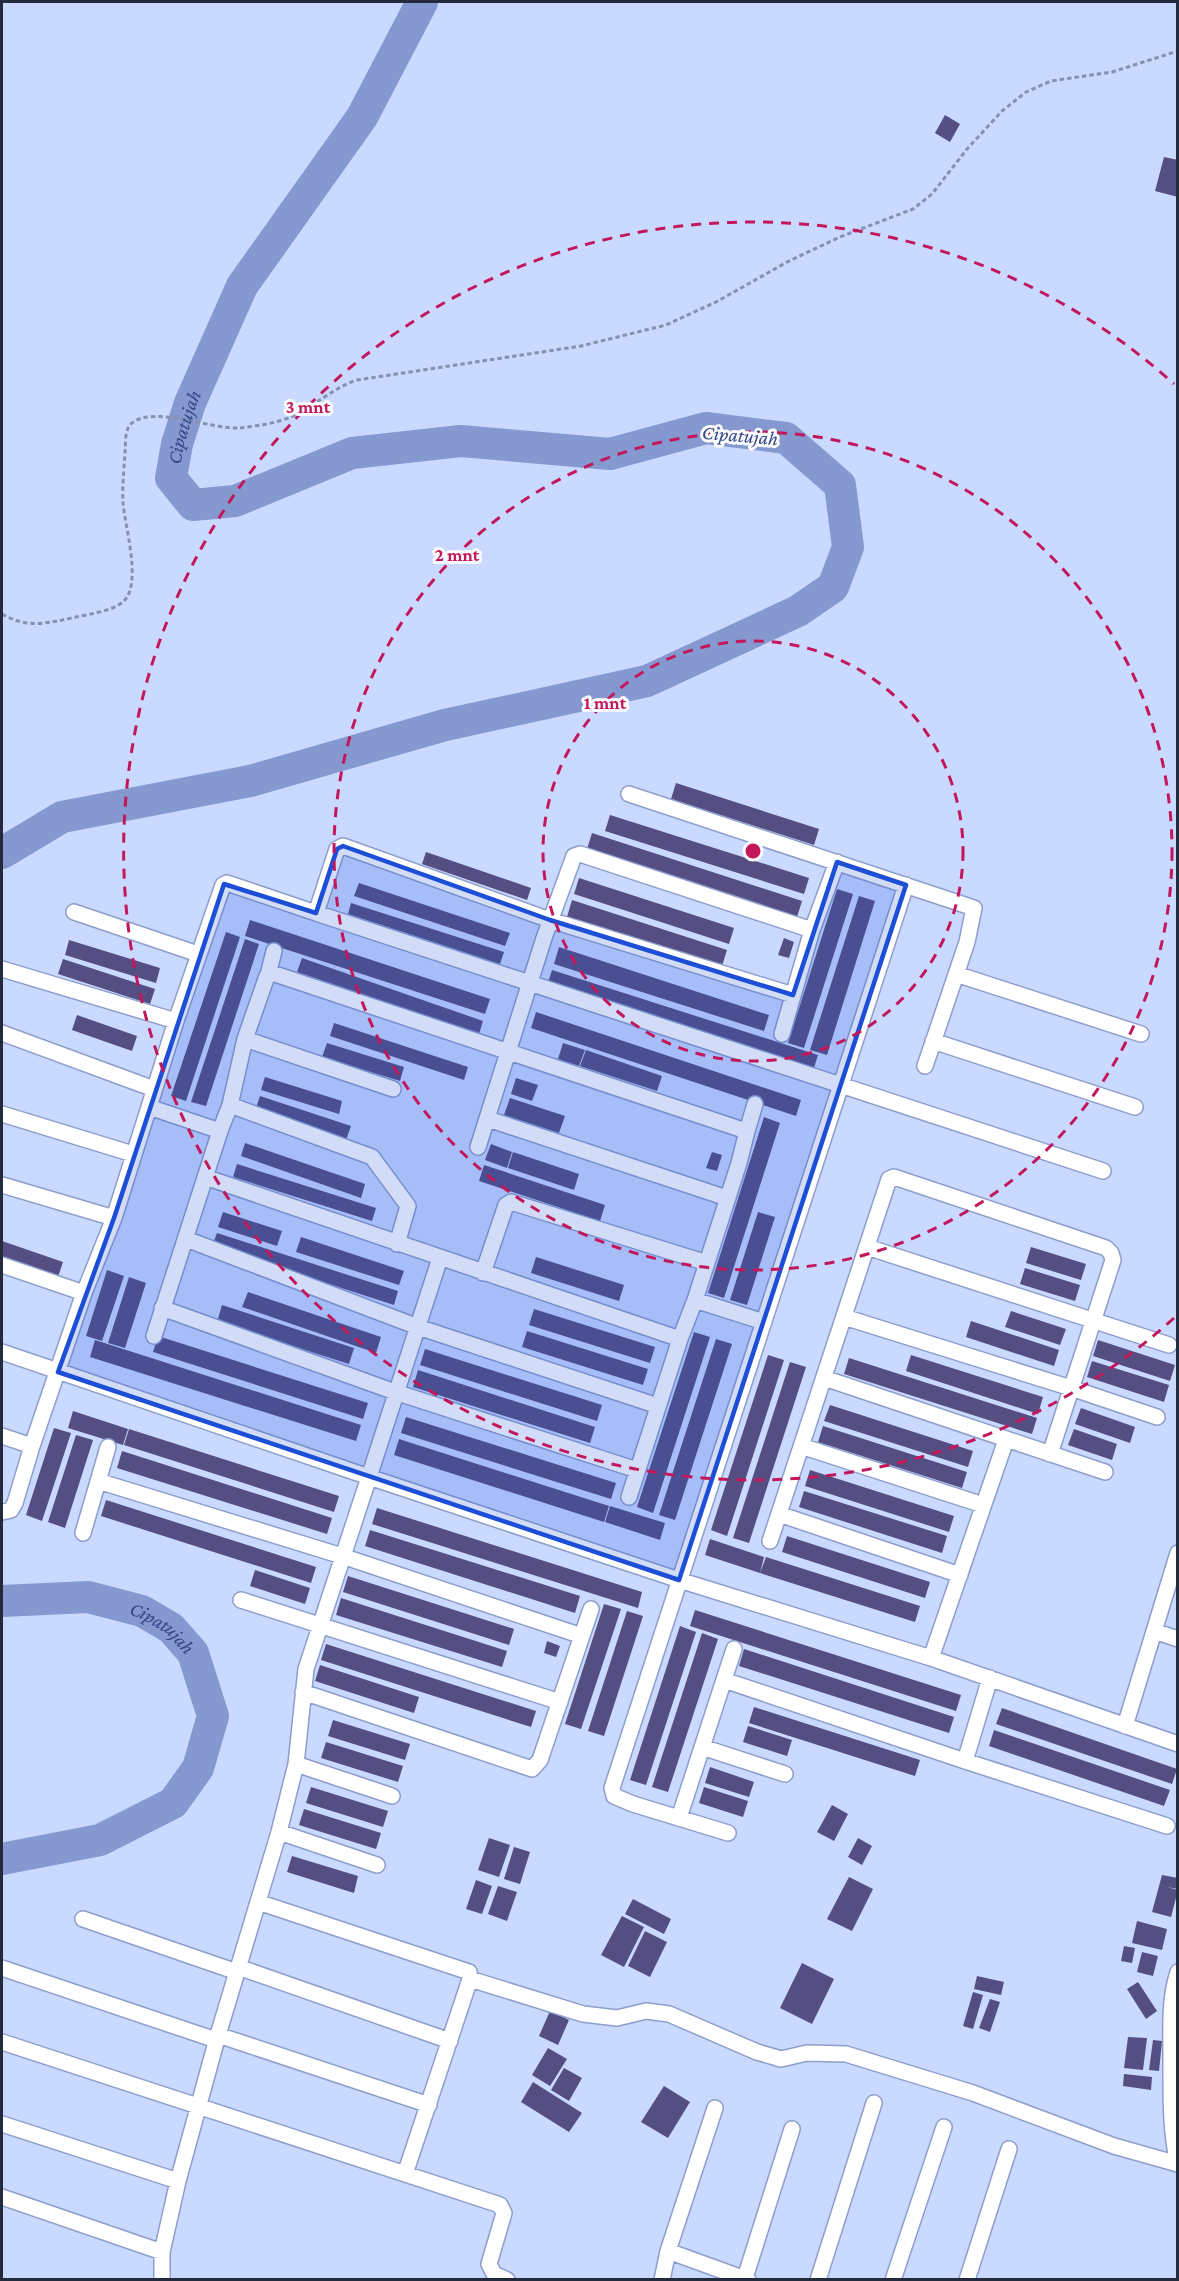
<svg xmlns="http://www.w3.org/2000/svg" width="1179" height="2281" viewBox="0 0 1179 2281" font-family="'Crimson Pro',serif">
<style>
.lines{fill:none;stroke-linecap:round;stroke-linejoin:round}
.river{stroke:#8598cf;stroke-width:32}
.building{fill:#554e82}
.street-casing{stroke:#8d9ecb;stroke-width:18}
.path{stroke:#8691af;stroke-width:3;stroke-dasharray:4.5 3;stroke-linecap:butt}
.street{stroke:#fff;stroke-width:15}
.marked{fill:#1d4ed8;fill-opacity:0.2;stroke:#1d4ed8;stroke-width:4.5;stroke-linejoin:round}
.ring{fill:none;stroke:#c2185b;stroke-width:3;stroke-dasharray:10 8}
.labels{text-anchor:middle;dominant-baseline:central;stroke-width:6;stroke-linejoin:round;paint-order:stroke}
.water-label{font-size:20px;font-style:italic;fill:#34488a;stroke:#fbfbfb}
.centre{fill:#c2185b;stroke:#fbfbfb;stroke-width:3}
.ring-label{font-size:18px;text-anchor:middle;font-weight:bold;fill:#c2185b;stroke:#fbfbfb;stroke-width:6;stroke-linejoin:round;paint-order:stroke}
</style>
<rect width="100%" height="100%" fill="#cad9ff"/>
<g class="lines">
<g class="river">
<path id="s1" d="M2 853 62 817 250 781 445 725 647 681 798 611 833 587 848 547 840 485 786 438 706 428 610 454 461 441 352 453 235 501 193 505 171 478 177 444 190 403 242 286 362 117 422 2"/>
<path id="s2" d="M2 1601 88 1597 142 1611 171 1628 193 1653 213 1716 198 1768 173 1803 100 1840 2 1859"/>
</g>
</g>
<path class="building" d="M945 115 960 124 950 142 935 133Z
M1164 157 1178 160V197L1155 191Z
M676 783 819 829 814 845 671 799Z
M610 815 809 878 804 894 605 831Z
M592 833 802 901 797 917 587 849Z
M426 852 531 888 527 900 422 864Z
M579 878 734 928 729 944 574 894Z
M359 883 510 933 505 946 354 896Z
M837 889 853 894 804 1048 788 1043Z
M859 896 875 901 827 1055 810 1050Z
M572 900 727 950 722 966 567 917Z
M351 903 504 952 500 964 348 914Z
M250 920 490 999 485 1014 245 936Z
M226 932 240 937 186 1101 171 1096Z
M784 938 794 942 789 958 778 955Z
M245 939 259 944 206 1106 191 1102Z
M69 940 160 968 156 983 65 955Z
M559 947 769 1015 764 1031 554 964Z
M302 958 483 1021 479 1034 297 972Z
M63 959 155 989 150 1004 58 974Z
M552 970 818 1055 813 1071 547 986Z
M536 1012 801 1100 796 1116 531 1028Z
M77 1015 137 1036 132 1051 72 1030Z
M334 1023 468 1067 464 1080 330 1036Z
M327 1043 404 1067 400 1081 322 1057Z
M563 1043 585 1050 579 1066 558 1059Z
M586 1050 662 1076 657 1091 580 1066Z
M265 1077 342 1101 339 1114 261 1090Z
M516 1078 538 1085 532 1101 511 1094Z
M260 1096 351 1126 346 1140 255 1111Z
M510 1098 565 1116 559 1133 504 1115Z
M764 1117 780 1123 724 1298 708 1293Z
M245 1143 365 1184 361 1198 241 1156Z
M491 1144 512 1152 507 1168 485 1160Z
M513 1152 579 1174 574 1190 508 1168Z
M712 1152 722 1155 717 1171 706 1168Z
M237 1164 376 1208 372 1221 233 1177Z
M484 1165 605 1205 600 1221 479 1181Z
M223 1212 282 1231 277 1246 218 1227Z
M758 1212 775 1217 747 1305 730 1300Z
M217 1233 398 1291 394 1305 212 1246Z
M301 1237 404 1271 399 1285 296 1252Z
M2 1241 63 1262 58 1277 2 1257Z
M1031 1247 1086 1264 1081 1280 1026 1263Z
M536 1257 624 1285 619 1301 531 1273Z
M1025 1268 1080 1285 1075 1301 1020 1284Z
M107 1270 124 1276 102 1341 86 1336Z
M129 1277 146 1283 125 1348 108 1343Z
M248 1292 381 1337 376 1353 242 1307Z
M222 1305 354 1348 349 1364 217 1322Z
M534 1309 655 1347 650 1363 529 1325Z
M1011 1311 1066 1329 1060 1345 1005 1327Z
M971 1321 1059 1350 1054 1366 966 1337Z
M527 1331 648 1369 643 1385 522 1347Z
M694 1332 710 1337 653 1513 637 1507Z
M158 1336 368 1403 363 1419 153 1352Z
M716 1339 732 1344 675 1520 659 1515Z
M95 1340 361 1425 356 1441 90 1357Z
M1098 1340 1175 1365 1170 1381 1093 1356Z
M425 1349 602 1405 597 1421 420 1365Z
M768 1355 784 1360 727 1536 711 1530Z
M911 1355 1043 1397 1038 1414 906 1371Z
M849 1358 1037 1418 1032 1434 844 1374Z
M1092 1361 1169 1385 1164 1402 1087 1377Z
M790 1362 806 1367 749 1543 733 1538Z
M418 1370 595 1427 590 1443 413 1387Z
M830 1405 973 1451 968 1467 824 1421Z
M1081 1408 1135 1427 1130 1443 1075 1424Z
M73 1411 128 1429 123 1445 68 1428Z
M406 1417 616 1483 611 1499 401 1433Z
M823 1426 967 1472 962 1488 818 1442Z
M54 1428 71 1433 42 1521 26 1515Z
M129 1429 339 1496 334 1512 124 1445Z
M1074 1429 1117 1444 1112 1460 1068 1445Z
M76 1435 93 1440 65 1528 48 1522Z
M399 1439 609 1506 604 1522 394 1455Z
M122 1451 332 1518 327 1534 117 1468Z
M810 1470 954 1516 949 1532 805 1486Z
M804 1491 947 1536 942 1553 799 1507Z
M106 1500 316 1567 311 1583 101 1516Z
M610 1506 665 1523 660 1540 605 1522Z
M377 1508 642 1592 638 1608 372 1524Z
M370 1530 580 1596 575 1613 365 1546Z
M787 1536 930 1582 925 1598 782 1552Z
M710 1539 764 1557 760 1573 705 1555Z
M766 1557 920 1606 915 1622 760 1573Z
M255 1570 310 1588 305 1604 250 1586Z
M348 1576 514 1629 509 1645 343 1592Z
M341 1598 507 1651 502 1667 336 1615Z
M604 1604 621 1609 581 1729 565 1724Z
M695 1610 961 1695 956 1711 690 1626Z
M627 1611 643 1616 604 1736 588 1731Z
M680 1626 696 1632 646 1785 630 1780Z
M702 1633 718 1639 668 1792 652 1787Z
M547 1641 560 1646 556 1657 544 1653Z
M326 1644 536 1711 531 1727 321 1660Z
M744 1649 954 1717 949 1733 739 1666Z
M320 1665 419 1697 414 1713 315 1681Z
M754 1707 920 1760 915 1776 749 1723Z
M1002 1708 1177 1769 1172 1784 996 1724Z
M333 1720 410 1744 405 1760 328 1736Z
M748 1726 792 1740 787 1756 743 1742Z
M994 1730 1170 1790 1164 1806 989 1746Z
M326 1742 403 1766 398 1782 321 1758Z
M710 1767 754 1782 749 1797 705 1783Z
M311 1787 388 1811 383 1827 306 1803Z
M704 1787 748 1801 743 1817 699 1803Z
M832 1805 848 1814 834 1841 817 1832Z
M304 1809 381 1833 376 1849 299 1825Z
M489 1838 510 1845 499 1877 478 1870Z
M858 1838 872 1846 862 1865 848 1857Z
M514 1847 530 1852 520 1884 504 1879Z
M292 1856 358 1876 354 1893 287 1872Z
M1162 1875 1178 1878V1889L1167 1887 1178 1890 1171 1917 1152 1912Z
M849 1877 873 1889 852 1931 827 1919Z
M476 1880 492 1886 482 1914 466 1909Z
M498 1886 517 1892 507 1921 488 1914Z
M633 1899 671 1919 664 1934 625 1914Z
M622 1916 644 1927 624 1967 601 1955Z
M1137 1921 1167 1929 1162 1950 1132 1943Z
M645 1931 667 1942 650 1977 628 1966Z
M1124 1946 1135 1948 1132 1963 1121 1961Z
M1142 1952 1158 1956 1153 1976 1137 1972Z
M802 1963 834 1979 812 2024 780 2008Z
M977 1976 1004 1982 1001 1995 974 1989Z
M1138 1982 1157 2011 1146 2019 1127 1989Z
M973 1992 983 1995 973 2029 963 2026Z
M990 1999 1000 2002 990 2032 979 2028Z
M550 2011 569 2020 558 2045 539 2036Z
M1128 2037 1147 2038 1143 2070 1124 2068Z
M1153 2040 1162 2041 1159 2071 1149 2070Z
M548 2048 567 2059 550 2086 532 2075Z
M564 2068 582 2078 569 2101 551 2090Z
M1124 2074 1152 2077 1151 2090 1123 2086Z
M533 2082 582 2113 569 2132 521 2102Z
M664 2086 690 2102 668 2138 641 2122Z"/>
<g class="lines">
<g class="street-casing">
<path id="street" d="M629 794 974 908 967 942 925 1066
M74 912 198 954
M316 913 227 883 223 885 176 1021 149 1107 220 1131 230 1105 245 1039 267 976 272 973 740 1129 747 1131 739 1163 695 1300 764 1322
M2 969 176 1021
M956 974 1141 1034
M268 975 274 951
M793 995 550 920 343 846 337 849 316 913C577 1001 841 1084 1103 1171
M2 1033 154 1089
M782 1034 812 930 837 862
M245 1039 393 1089
M933 1041 1135 1107
M230 1105 372 1157 408 1206 397 1244
M2 1114 133 1154
M488 1119 727 1198
M747 1131 755 1104
M478 1147 544 938 574 856 580 854 812 930
M205 1177 680 1339
M2 1185 114 1218 84 1293
M114 1218 149 1107
M186 1239 418 1327 658 1406
M867 1247 1169 1345
M2 1265 84 1293 32 1446 15 1503 11 1510 2 1512
M483 1273 506 1205 511 1202 707 1263
M162 1308 395 1392 637 1470
M844 1317 1071 1388 1157 1417
M154 1336 220 1131
M2 1352 369 1477 440 1258
M824 1378 1105 1472
M2 1436 32 1446
M801 1446 983 1505
M98 1481 342 1556 582 1636
M629 1497 680 1339 695 1300
M779 1514 960 1575
M83 1533 108 1447
M770 1541 889 1179 894 1177 1106 1248 1111 1253 1113 1260 1050 1454
M241 1600 560 1702
M1154 1631 1178 1639
M931 1658 1006 1440
M724 1680 965 1761 1167 1826
M303 1692 532 1769 540 1760 591 1609
M1125 1726 1178 1553
M702 1747 785 1774
M965 1761 990 1678
M296 1764 392 1796
M679 1818 734 1649
M279 1832 377 1865
M728 1833 633 1804 614 1796 612 1788 906 885
M258 1902 469 1972 470 1979 405 2174
M83 1919 237 1972
M238 1967 450 2041
M2 1968 216 2040
M1178 1972C1169 2000 1171 2027 1171 2056 1171 2092 1170 2129 1178 2164
M470 1979 583 2014 617 2018 646 2011 669 2014 757 2052 781 2059 807 2053 846 2054 973 2093 1114 2146 1178 2164
M218 2035 429 2105
M2 2042 500 2205 504 2213 489 2264 494 2274 507 2280
M2 2124 178 2181
M2 2197 162 2252
M668 2251 748 2280
M745 2278 792 2129
M162 2280V2252L178 2181 218 2035 279 1832 296 1764 306 1669 369 1477 679 1580 931 1658 1178 1744
M662 2280 668 2251 715 2108
M818 2280 874 2103
M893 2280 944 2127
M967 2280 1009 2149"/>
</g>
<path class="path" d="M2 614C28 629 48 623 76 617 90 614 113 611 124 601 142 583 125 527 123 503 122 487 124 469 125 453 126 443 124 429 132 423 154 405 213 430 240 428 257 426 278 423 293 416 316 405 333 388 357 380L581 346 666 325 716 302 789 261 840 237 913 209 932 194 967 149 1002 111 1026 92 1051 81 1112 72 1178 51"/>
<use href="#street" class="street"/>
</g>
<path class="marked" d="M343 846 550 920 793 995 837 862 906 885 679 1580 58 1372 114 1218 224 884 316 913 337 849Z"/>
<g class="ring">
<circle cx="753" cy="851" r="210"/>
<circle cx="753" cy="851" r="419"/>
<path d="M1174 1318A629 629 0 1 1 1174 384"/>
</g>
<g class="labels">
<g class="water-label">
<text stroke="none"><textPath href="#s1" startOffset="1752">Cipatujah</textPath></text>
<text transform="translate(740 435) rotate(5)">Cipatujah</text>
<text stroke="none"><textPath href="#s2" startOffset="168">Cipatujah</textPath></text>
</g>
</g>
<circle cx="753" cy="851" r="9" class="centre"/>
<g class="ring-label">
<text x="308" y="413">3 mnt</text>
<text x="457" y="561">2 mnt</text>
<text x="605" y="709">1 mnt</text>
</g>
<rect width="1179" height="2281" fill="none" stroke="#232a3c" stroke-width="6"/>
</svg>
